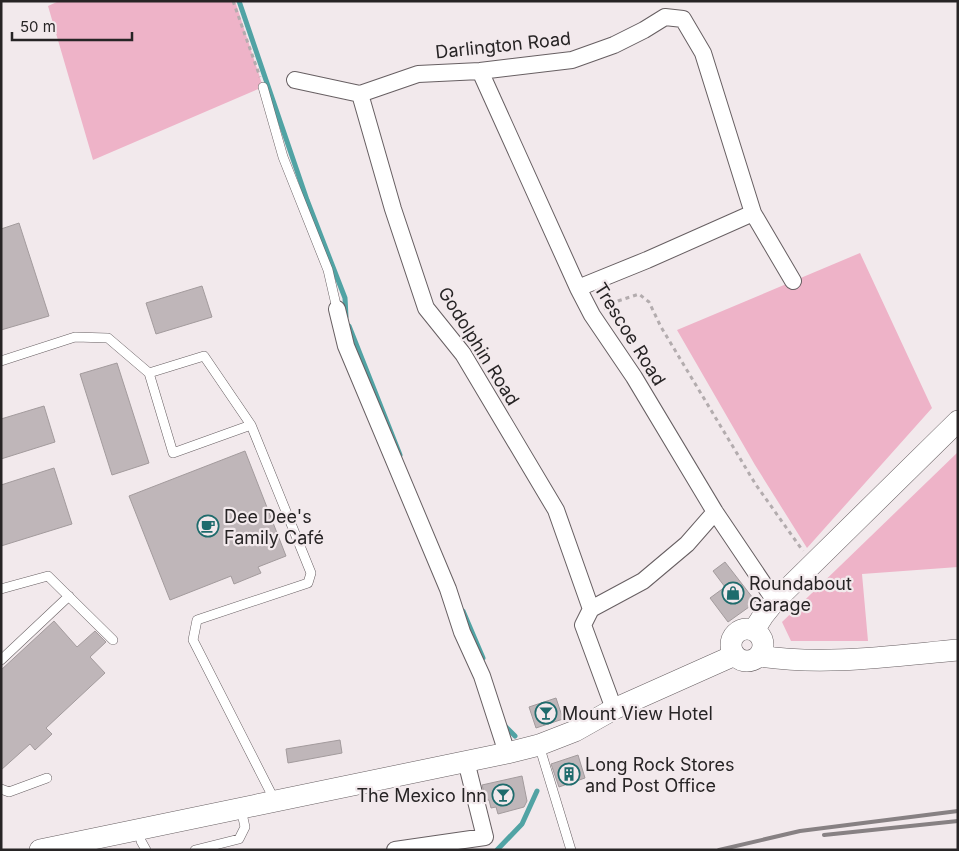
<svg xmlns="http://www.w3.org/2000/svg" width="959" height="851" viewBox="0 0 959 851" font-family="Inter,sans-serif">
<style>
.green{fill:#eeb3c8}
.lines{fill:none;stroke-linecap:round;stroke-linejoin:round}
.stream{stroke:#51a3a4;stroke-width:5}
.building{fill:#bfb6b9;stroke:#a39b9d}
.service-casing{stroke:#675f62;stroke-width:10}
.minor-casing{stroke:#675f62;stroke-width:18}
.tertiary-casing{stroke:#675f62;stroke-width:22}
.path{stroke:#b3acae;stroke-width:3;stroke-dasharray:4 4;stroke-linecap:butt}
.service{stroke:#fff;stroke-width:9}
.minor{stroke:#fff;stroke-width:16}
.tertiary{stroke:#fff;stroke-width:21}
.rail{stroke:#878183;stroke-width:4}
.labels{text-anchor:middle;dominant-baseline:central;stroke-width:4.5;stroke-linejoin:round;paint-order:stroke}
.street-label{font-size:18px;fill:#272425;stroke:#f2e9ec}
.poi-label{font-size:18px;fill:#272425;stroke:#f2e9ec;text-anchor:start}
</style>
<rect width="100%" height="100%" fill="#f2e9ec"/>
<path class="green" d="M59 1H235L263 87 93 160 48 6Z
M860 253 932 408 807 548 755 465 677 330Z
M958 452V567L862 574 868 641H791L782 622Z"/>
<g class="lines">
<path class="stream" d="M239 1 307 200 345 298 346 317
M349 326 400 455
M463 611 483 658
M505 726 515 736
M497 850 522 824 537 791"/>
</g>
<path class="building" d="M19 223 49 316 1 330V229Z
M202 286 212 317 156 334 146 303Z
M117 363 149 463 112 475 80 374Z
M44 406 55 442 1 459V419Z
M245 451 286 556 258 567 261 573 234 584 231 576 170 600 129 496Z
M54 468 72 524 1 546V485Z
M725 562 756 602 728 622 710 598 725 587 713 571Z
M54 621 77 647 95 631 106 642 90 657 105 673 46 728 52 734 35 750 30 744 1 770V670Z
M556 698 563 719 536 728 529 707Z
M340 740 342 753 288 763 286 749Z
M578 755 585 778 559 787 551 764Z
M522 776 527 801 524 807 498 814 496 807 491 808 489 800H486L482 785Z"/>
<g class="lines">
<g class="service-casing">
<path id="service" d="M263 87 283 157 328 270 337 309
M1 361 75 337 108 338 149 373 173 453 251 425 311 573 308 583 197 620 193 640 275 801
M149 373 204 356 251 425
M1 589 48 576 113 640
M1 660 69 596
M539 745 571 850
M1 789 9 792 47 778
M139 830 141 841 146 850
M195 850 239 839 245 827 241 809"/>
</g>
<g class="minor-casing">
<path id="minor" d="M480 71 578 288 592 315 634 377 715 512 775 601
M295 80 360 94 418 74 480 71 572 60 614 45 644 30 665 17 683 19 703 53 753 213 647 260 578 288
M360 94 393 209 426 308 463 354 556 510 591 609
M753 213 793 281
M337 309 346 346 448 589 462 632 482 676 507 753
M614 709 583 625 591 609 643 581 687 544 715 512
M395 850 485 837 466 761"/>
</g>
<g class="tertiary-casing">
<path id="tertiary" d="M731 645a16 16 0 1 1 32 0a16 16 0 1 1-32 0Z
M754 630 763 616 775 601 958 421
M759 656C824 666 892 656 958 650
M40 850 507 753 539 745 575 731 614 709 735 655"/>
</g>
<path class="path" d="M233 1 260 77
M604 309 618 301 639 294 649 302 661 327 756 485 803 551"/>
<use href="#service" class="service"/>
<use href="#minor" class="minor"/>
<use href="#tertiary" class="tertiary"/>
<path class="rail" d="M824 835 958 821
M719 850 800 831 958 811"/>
</g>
<defs>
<g id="cafe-ring" transform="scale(1.125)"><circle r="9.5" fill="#f2e9ec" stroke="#1e6b6c" stroke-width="1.5"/><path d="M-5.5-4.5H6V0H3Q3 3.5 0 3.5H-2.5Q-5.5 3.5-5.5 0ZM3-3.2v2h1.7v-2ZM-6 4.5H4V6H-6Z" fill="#1e6b6c"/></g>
<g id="shop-ring" transform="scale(1.125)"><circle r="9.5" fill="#f2e9ec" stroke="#1e6b6c" stroke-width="1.5"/><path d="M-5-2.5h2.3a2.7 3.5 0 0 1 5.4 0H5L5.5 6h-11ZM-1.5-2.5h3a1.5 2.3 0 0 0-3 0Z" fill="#1e6b6c"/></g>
<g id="bar-ring" transform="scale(1.125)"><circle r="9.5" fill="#f2e9ec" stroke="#1e6b6c" stroke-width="1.5"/><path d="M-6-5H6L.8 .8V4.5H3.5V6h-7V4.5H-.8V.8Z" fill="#1e6b6c"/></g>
<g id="building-ring" transform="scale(1.125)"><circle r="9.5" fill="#f2e9ec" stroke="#1e6b6c" stroke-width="1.5"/><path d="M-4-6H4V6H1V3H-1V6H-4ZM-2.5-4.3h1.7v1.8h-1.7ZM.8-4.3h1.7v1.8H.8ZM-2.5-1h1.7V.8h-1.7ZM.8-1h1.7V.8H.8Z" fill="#1e6b6c"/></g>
</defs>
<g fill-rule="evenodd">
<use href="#cafe-ring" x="208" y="526"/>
<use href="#shop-ring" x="733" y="593"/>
<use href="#bar-ring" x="546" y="713"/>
<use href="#building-ring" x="569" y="774"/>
<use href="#bar-ring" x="503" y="795"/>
</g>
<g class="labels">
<g class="street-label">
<text transform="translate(503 45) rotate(-6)">Darlington Road</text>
<text transform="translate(630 334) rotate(58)">Trescoe Road</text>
<text transform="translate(479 346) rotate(58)">Godolphin Road</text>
</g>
<g class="poi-label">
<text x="224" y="516">Dee Dee's<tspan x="224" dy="21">Family Café</tspan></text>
<text x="749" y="583">Roundabout<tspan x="749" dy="21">Garage</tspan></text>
<text x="562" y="713">Mount View Hotel</text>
<text x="585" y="764">Long Rock Stores<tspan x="585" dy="21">and Post Office</tspan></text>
<text x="487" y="795" text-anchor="end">The Mexico Inn</text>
</g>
</g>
<rect width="959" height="851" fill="none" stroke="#272425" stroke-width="5"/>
<path d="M12 32v8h120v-8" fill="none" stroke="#272425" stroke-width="2.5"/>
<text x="20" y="32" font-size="15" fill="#272425" stroke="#f2e9ec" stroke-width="4" paint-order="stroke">50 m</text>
</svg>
